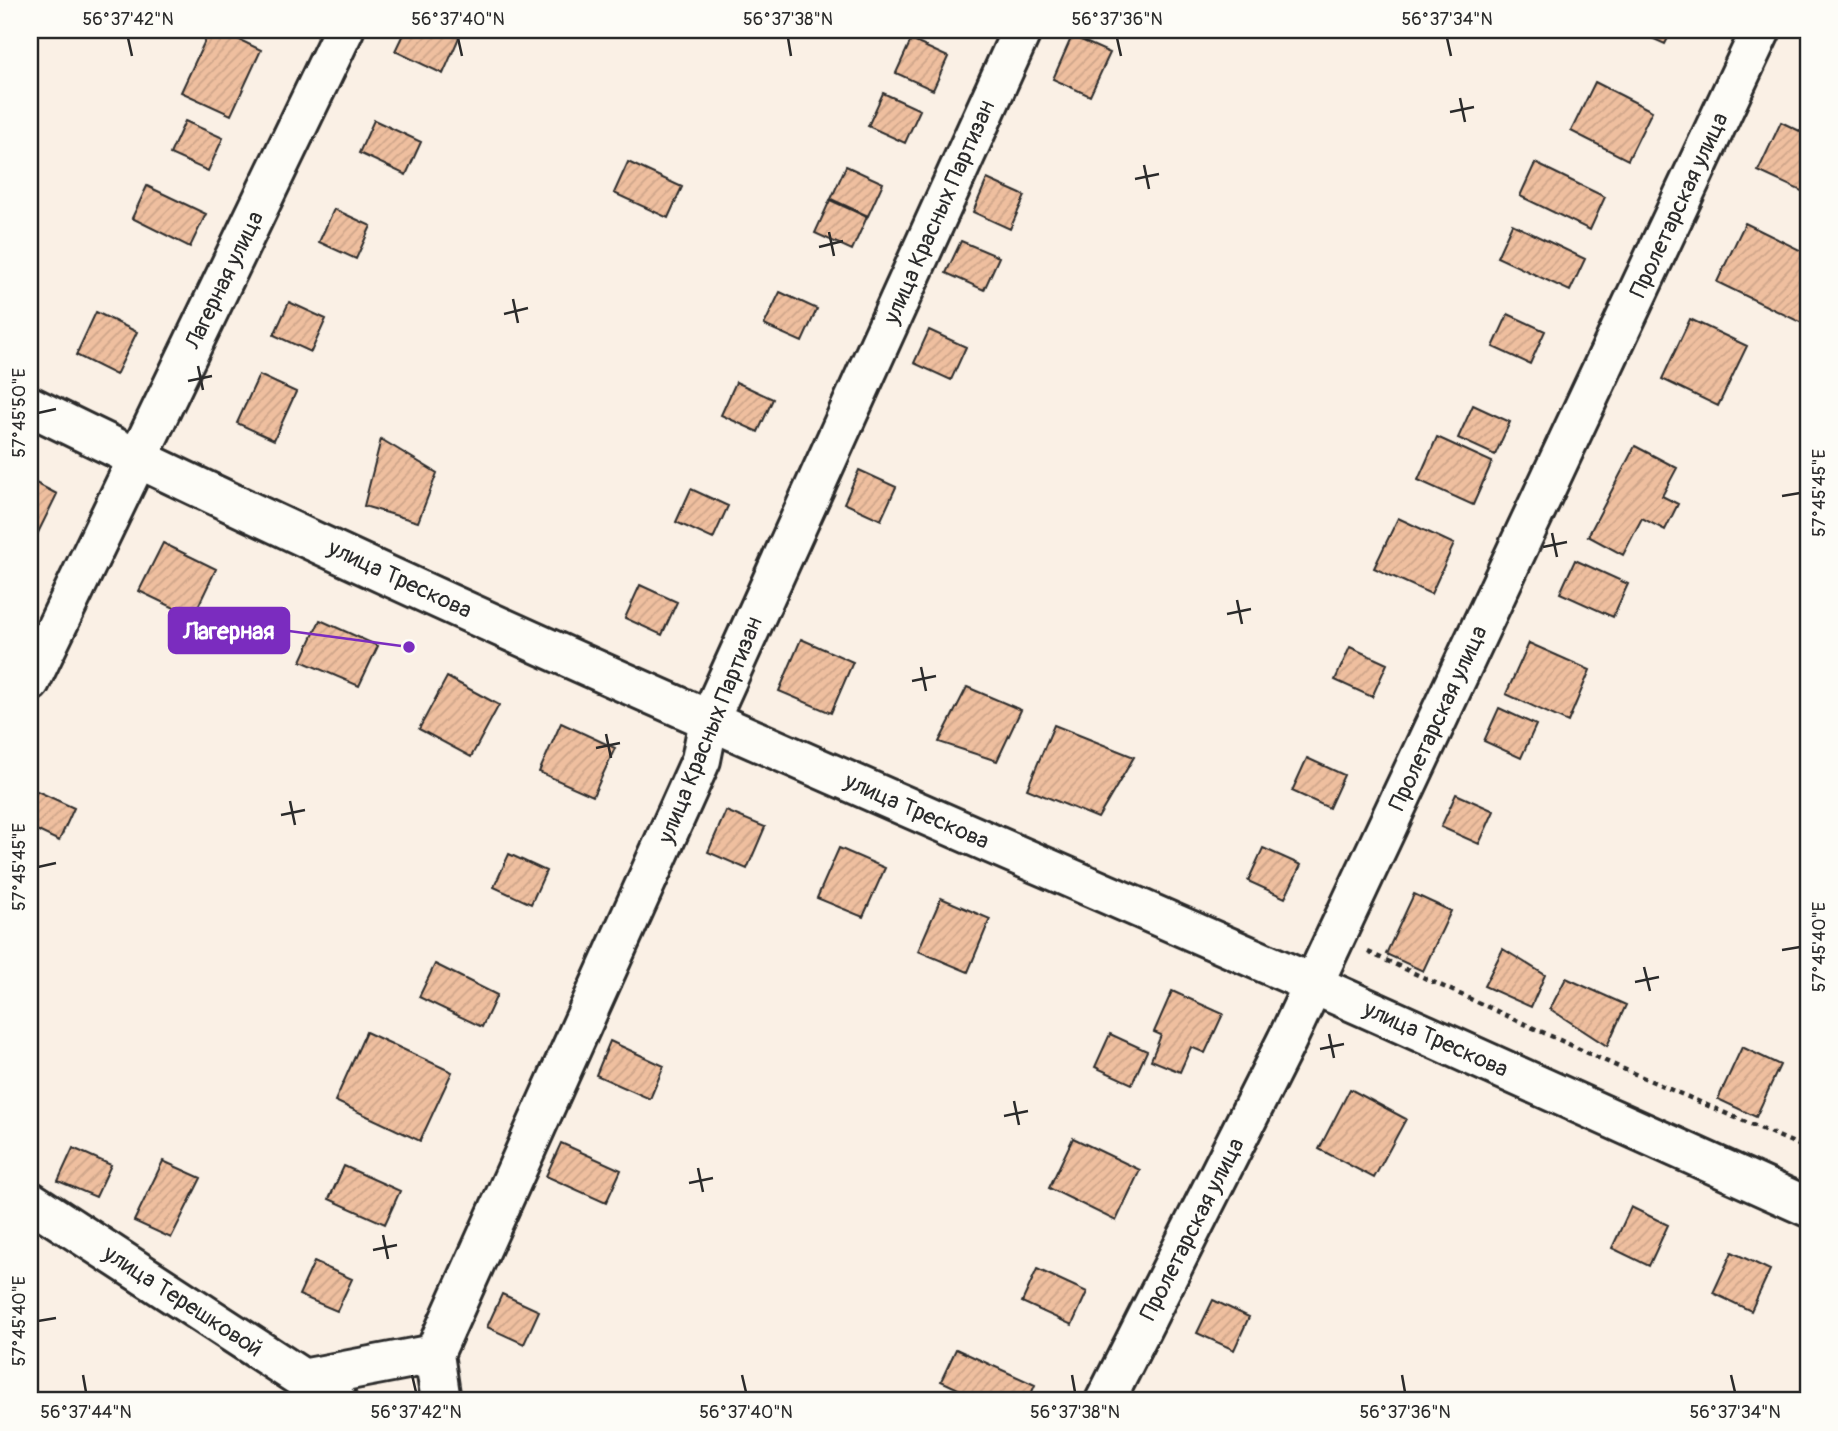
<svg xmlns="http://www.w3.org/2000/svg" width="1838" height="1431" viewBox="0 0 1838 1431" font-family="Pangolin,sans-serif">
<style>
.building{fill:url(#building-hatch);stroke:#2b2b2b;stroke-width:2}
.lines{fill:none;stroke-linecap:round;stroke-linejoin:round}
.minor-casing{stroke:#2b2b2b;stroke-width:44}
.major-casing{stroke:#2b2b2b;stroke-width:44}
.path{stroke:#2b2b2b;stroke-width:4.5;stroke-dasharray:5 5;stroke-linecap:butt}
.minor{stroke:#fdfcf7;stroke-width:38}
.major{stroke:#fdfcf7;stroke-width:38}
.ticks{fill:none;stroke:#2b2b2b;stroke-width:2.5}
.labels{text-anchor:middle;dominant-baseline:central;stroke-width:5;stroke-linejoin:round;paint-order:stroke}
.street-label{font-size:23px;fill:#2b2b2b;stroke:#fdfcf7}
.leader{fill:none;stroke:#7b2cbf;stroke-width:2.5}
.callout-dot{fill:#7b2cbf;stroke:#fdfcf7;stroke-width:2.5}
.callout{fill:#7b2cbf;stroke:#7b2cbf;stroke-width:2.5}
.callout-label{font-size:24px;text-anchor:middle;font-weight:bold;fill:#fff}
.neatline{fill:none;stroke:#2b2b2b;stroke-width:2.5}
.ticks-label{font-size:18px;text-anchor:middle;fill:#2b2b2b}
</style>
<defs>
<pattern id="building-hatch" width="6" height="6" patternUnits="userSpaceOnUse" patternTransform="scale(1.75)"><rect width="6" height="6" fill="#efbf9f"/><path d="M-1 1l2-2M0 6l6-6M5 7l2-2" fill="none" stroke="#cda489"/></pattern>
</defs>
<rect width="100%" height="100%" fill="#faf0e5"/>
<filter id="ink" filterUnits="userSpaceOnUse"><feTurbulence type="fractalNoise" baseFrequency=".0143" numOctaves="2"/><feDisplacementMap in="SourceGraphic" scale="14" xChannelSelector="R" yChannelSelector="G"/><feConvolveMatrix kernelMatrix="1 2 1 2 8 2 1 2 1" color-interpolation-filters="sRGB"/></filter>
<g filter="url(#ink)">
<path class="building" d="M210 30H219L261 50 231 115 181 92Z
M405 30H454L461 33 443 74 395 51Z
M1634 30H1672L1665 44Z
M1072 36 1110 53 1090 96 1053 79Z
M911 40 948 57 933 90 896 73Z
M1595 82 1652 111 1628 160 1571 131Z
M883 93 920 110 905 143 868 126Z
M374 120 421 142 406 175 359 153Z
M185 121 223 138 208 171 170 154Z
M1781 122 1808 135V194L1758 171Z
M628 162 682 187 668 218 614 193Z
M1535 163 1605 197 1590 230 1520 196Z
M846 166 883 183 868 216 831 199Z
M987 179 1025 196 1010 229 973 212Z
M147 186 206 214 190 247 132 218Z
M830 200 867 217 852 250 815 233Z
M334 209 371 226 356 259 319 242Z
M1745 223 1808 254V326L1717 282Z
M1512 224 1585 259 1570 291 1497 257Z
M961 241 999 257 984 290 946 273Z
M780 292 817 309 802 342 764 325Z
M289 302 326 319 311 352 274 335Z
M96 312 137 332 116 375 76 355Z
M1508 314 1545 331 1530 364 1493 347Z
M1690 319 1747 346 1718 406 1662 379Z
M929 330 966 347 951 380 914 363Z
M259 375 296 392 274 440 237 423Z
M736 382 773 399 758 432 721 415Z
M1473 405 1510 422 1495 455 1458 438Z
M1437 437 1492 462 1473 505 1418 480Z
M381 439 437 473 418 522 364 506Z
M1635 446 1677 468 1662 496 1678 504 1665 530 1642 518 1623 555 1588 536Z
M859 470 896 487 881 520 844 503Z
M30 480 57 494 30 549Z
M691 489 728 506 713 539 676 522Z
M1398 518 1454 544 1431 594 1374 568Z
M163 543 216 569 193 617 139 591Z
M1575 560 1628 584 1613 617 1560 593Z
M640 585 677 602 662 635 625 618Z
M320 620 378 646 359 686 301 661Z
M801 639 853 662 831 713 779 691Z
M1529 643 1590 670 1568 722 1506 694Z
M1350 647 1387 664 1372 697 1335 680Z
M447 677 499 705 471 757 419 729Z
M967 687 1021 710 997 761 939 742Z
M1499 708 1536 725 1521 758 1484 741Z
M561 723 615 748 593 796 539 772Z
M1054 725 1134 757 1098 818 1027 789Z
M1307 758 1344 775 1329 808 1292 791Z
M37 791 74 808 59 841 30 827V806Z
M1456 794 1494 811 1479 844 1441 827Z
M726 811 765 827 747 869 708 852Z
M839 848 885 868 863 917 817 898Z
M1263 848 1301 865 1285 898 1248 881Z
M509 854 546 871 531 904 494 887Z
M1414 894 1451 911 1423 971 1386 954Z
M941 898 990 919 968 972 918 951Z
M1503 949 1545 975 1531 1007 1484 986Z
M435 964 497 995 482 1027 419 997Z
M1566 978 1626 1005 1607 1046 1550 1009Z
M1172 991 1223 1014 1205 1053 1191 1047 1180 1072 1151 1060 1161 1035 1154 1032Z
M366 1032 452 1072 420 1141 335 1101Z
M1110 1034 1147 1051 1132 1084 1095 1067Z
M610 1041 664 1066 650 1099 596 1075Z
M1742 1047 1780 1065 1756 1117 1718 1099Z
M1350 1089 1406 1119 1374 1178 1319 1149Z
M1073 1138 1140 1170 1116 1221 1049 1188Z
M561 1143 621 1170 606 1203 546 1176Z
M73 1148 111 1165 96 1197 58 1181Z
M163 1161 201 1178 171 1238 134 1221Z
M344 1166 400 1191 385 1224 329 1199Z
M1631 1207 1668 1225 1649 1266 1612 1248Z
M1732 1252 1770 1270 1751 1311 1713 1293Z
M314 1262 352 1279 337 1311 299 1295Z
M1037 1269 1087 1292 1072 1325 1022 1302Z
M502 1294 539 1311 524 1344 487 1327Z
M1213 1300 1249 1317 1234 1350 1197 1333Z
M956 1349 1035 1385 1028 1401H984L941 1381Z"/>
<g class="lines">
<g class="minor-casing">
<path id="minor" d="M30 682 344 30
M30 1201 337 1401
M302 1379 434 1354
M441 1401 434 1354 701 760 709 720 1022 30
M1105 1401 1287 1040 1761 30"/>
</g>
<g class="major-casing">
<path id="major" d="M30 406C449 612 880 794 1308 982 1475 1056 1641 1132 1808 1207"/>
</g>
<path class="path" d="M1368 952 1612 1064 1808 1149"/>
<use href="#minor" class="minor"/>
<use href="#major" class="major"/>
</g>
</g>
<path class="ticks" d="M128 38 132 56M458 38 462 56M788 38 791 56M1117 38 1121 56M1447 38 1451 56M1460 98 1465 122M1450 112 1474 107M1144 165 1149 189M1135 179 1159 174M829 232 834 256M819 247 843 241M513 299 518 323M504 314 528 308M198 366 203 390M188 381 212 376M38 413 56 409M1782 496 1800 493M1552 533 1557 557M1543 547 1567 542M1237 600 1242 624M1227 614 1251 609M921 667 926 691M912 681 936 676M606 734 611 758M596 748 620 743M290 801 295 825M281 815 305 810M38 867 56 863M1782 950 1800 947M1644 967 1650 991M1635 982 1659 977M1329 1034 1334 1058M1320 1049 1344 1044M1014 1101 1019 1125M1004 1116 1028 1111M698 1168 703 1192M689 1183 713 1178M383 1235 388 1259M373 1250 397 1245M38 1321 56 1318M83 1375 86 1392M412 1375 416 1392M742 1375 746 1392M1072 1375 1075 1392M1402 1375 1405 1392M1731 1375 1735 1392"/>
<g class="labels">
<g class="street-label">
<text transform="translate(1679 205) rotate(-65)">Пролетарская улица</text>
<text transform="translate(939 212) rotate(-66)">улица Красных Партизан</text>
<text transform="translate(224 280) rotate(-64)">Лагерная улица</text>
<text transform="translate(400 579) rotate(25)">улица Трескова</text>
<text transform="translate(1438 718) rotate(-65)">Пролетарская улица</text>
<text transform="translate(710 730) rotate(-68)">улица Красных Партизан</text>
<text transform="translate(917 811) rotate(24)">улица Трескова</text>
<text transform="translate(1436 1039) rotate(24)">улица Трескова</text>
<text transform="translate(1192 1229) rotate(-63)">Пролетарская улица</text>
<text transform="translate(183 1301) rotate(33)">улица Терешковой</text>
</g>
</g>
<path class="leader" d="M409 647L289 631"/>
<circle class="callout-dot" cx="409" cy="647" r="7"/>
<rect class="callout" x="169" y="608" width="120" height="45" rx="7"/>
<g class="callout-label">
<text x="229" y="639">Лагерная</text>
</g>
<rect width="1838" height="1431" fill="none" stroke="#fdfcf7" stroke-width="77"/>
<rect x="38" y="38" width="1762" height="1354" class="neatline"/>
<g class="ticks-label">
<text x="128" y="25">56°37'42"N</text>
<text x="458" y="25">56°37'40"N</text>
<text x="788" y="25">56°37'38"N</text>
<text x="1117" y="25">56°37'36"N</text>
<text x="1447" y="25">56°37'34"N</text>
<text transform="translate(19 413) rotate(-90)" y="6">57°45'50"E</text>
<text transform="translate(1819 493) rotate(-90)" y="6">57°45'45"E</text>
<text transform="translate(19 867) rotate(-90)" y="6">57°45'45"E</text>
<text transform="translate(1819 947) rotate(-90)" y="6">57°45'40"E</text>
<text transform="translate(19 1321) rotate(-90)" y="6">57°45'40"E</text>
<text x="86" y="1418">56°37'44"N</text>
<text x="416" y="1418">56°37'42"N</text>
<text x="746" y="1418">56°37'40"N</text>
<text x="1075" y="1418">56°37'38"N</text>
<text x="1405" y="1418">56°37'36"N</text>
<text x="1735" y="1418">56°37'34"N</text>
</g>
</svg>
